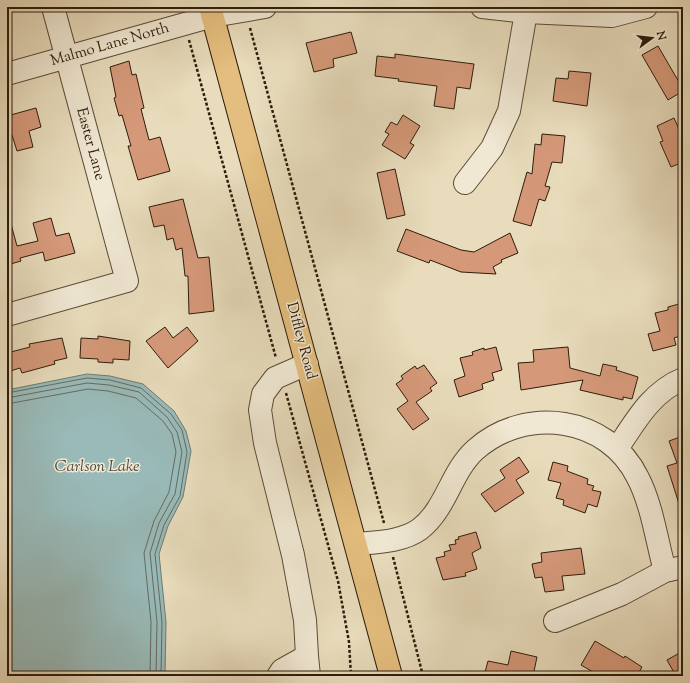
<svg xmlns="http://www.w3.org/2000/svg" width="690" height="683" viewBox="0 0 690 683" font-family="'Sorts Mill Goudy',serif">
<style>
.water{fill:#99bab8;stroke:#6e7b73}
.lines{fill:none;stroke-linecap:round;stroke-linejoin:round}
.shore{stroke:#646b62;stroke-width:1}
.building{fill:#d59979;stroke:#2e1c0c}
.minor-casing{stroke:#5c4c38;stroke-width:24}
.major-casing{stroke:#2e1c0c;stroke-width:24}
.path{stroke:#2e1c0c;stroke-width:2.5;stroke-dasharray:3 2;stroke-linecap:butt}
.minor{stroke:#f0e8d3;stroke-width:22}
.major{stroke:#e4be7e;stroke-width:22}
.labels{text-anchor:middle;dominant-baseline:central;stroke-width:3;stroke-linejoin:round;paint-order:stroke}
.street-label{font-size:15px;fill:#2e1c0c;stroke:#f0e8d3}
.water-label{font-size:16px;font-style:italic;fill:#4e4b40;stroke:#f0e8d3}
</style>
<rect width="100%" height="100%" fill="#e8dcbc"/>
<filter id="stains"><feTurbulence type="fractalNoise" baseFrequency=".005" numOctaves="4"/><feColorMatrix values="0 0 0 0 .2 0 0 0 0 .09 0 0 0 0 .02 0 0 0 .5 -.17"/></filter>
<radialGradient id="worn" r=".72"><stop offset=".6" stop-color="#630" stop-opacity="0"/><stop offset="1" stop-color="#630" stop-opacity=".3"/></radialGradient>
<path class="water" d="M87 374 110 376 143 384 174 411 186 431 191 451 183 497 168 526 159 554 166 622 165 676H7V390Z"/>
<g class="lines">
<path class="shore" d="M7 393 87 378 110 380 141 388 171 414 182 430 187 452 180 496 164 525 155 554 162 622 161 676
M7 398 87 383 109 385 139 392 167 417 177 432 182 452 175 494 159 523 150 553 157 622 156 676
M7 404 88 389 108 391 136 398 163 421 172 434 176 452 169 492 154 521 144 553 151 622 150 676"/>
</g>
<path class="building" d="M351 32 357 53 333 59 334 67 314 72 306 43Z
M658 46 683 89V91L668 100 642 55Z
M395 54 474 64 470 89 457 87 454 109 434 106 437 86 398 81 399 79 375 76 377 56 395 58Z
M129 61 132 75 136 74 144 108 141 109 149 140 160 137 170 171 138 180 128 146H131L122 115 119 116 114 98 116 97 110 67Z
M569 71 591 73 587 106 553 101 556 78 568 79Z
M36 108 41 127 29 131 33 147 17 151 12 135 9 136 7 116Z
M403 115 420 126 410 143 414 145 405 159 382 145 389 134 385 132 391 122 397 125Z
M674 118 683 138V162L671 167 660 142 663 141 657 126Z
M542 134 565 136 562 163 552 162 545 186 550 187 545 201 539 199 531 226 513 221 527 172 532 174 535 144 541 145Z
M395 169 405 215 387 219 377 173Z
M183 199 198 258 209 257 214 311 189 314 188 276H185L182 248 176 250 173 238 167 240 164 225 154 227 149 207Z
M51 218 56 236 69 233 75 253 45 261 43 252 20 258 21 261 7 265V225L11 224 17 246 38 241 33 223Z
M406 229 461 250 474 252 510 233 518 253 501 260 502 262 493 267 496 274 461 272 430 260 429 263 397 251Z
M679 304V306L683 305V335L674 338 676 345 653 351 648 334 660 331 655 313 668 310V307Z
M165 327 173 338 187 327 198 341 168 368 146 341Z
M98 336 130 341 129 360 113 359V363L98 362V359L80 358 81 338 98 339Z
M62 338 67 358 54 361 55 364 22 373 20 368 7 372V353L30 347 29 344Z
M496 347 502 370 492 373 494 380 482 384 483 389 459 397 454 380 465 376 460 358 473 355 472 352 484 348V350Z
M568 347 570 368 600 376 603 364 617 367 616 370 638 377 632 399 623 397V400L580 390 583 380 521 390 518 363 534 362 533 350Z
M424 365 437 383 430 388 432 391 416 402 429 419 413 430 397 409 408 401 396 384 403 379 401 376 415 366 417 369Z
M683 436V507H680L667 466 677 463 669 441Z
M519 457 529 472 516 480 524 493 495 512 481 494 505 478 500 470Z
M553 462 568 466 567 471 588 479 587 484 594 486 592 490 601 492 597 507 588 504 585 513 563 505 564 500 556 498 561 483 548 480Z
M476 532 481 548 472 553 477 569 465 573 466 576 443 580 436 558 445 556 444 552 451 550 449 545 456 544 455 540 459 539 458 537Z
M581 548 585 574 562 576 564 590 545 592 542 577 535 578 532 564 542 562 541 553Z
M595 641 624 658 625 656 642 667 637 676H600L581 665Z
M511 651 537 657 533 676H484L488 661 508 665Z
M683 651V676H676L667 660Z"/>
<g class="lines">
<g class="minor-casing">
<path id="minor" d="M482 7 526 12 612 16 646 7
M7 74 213 16 265 7
M465 183 492 148 509 111 526 12
M7 315 127 281 53 7
M307 364 275 378 263 394 260 410 265 443 293 555 305 620 307 656
M617 449C635 422 651 392 683 379
M356 544C377 542 402 542 420 529 446 509 451 472 475 450 525 405 608 416 638 478 652 505 657 542 665 571
M555 621 622 594 665 571 683 567
M278 676 282 670 307 656 309 676"/>
</g>
<g class="major-casing">
<path id="major" d="M210 7 391 676"/>
</g>
<path class="path" d="M250 28 384 523
M189 40 276 358
M286 393 338 581 349 642 351 676
M393 557 423 676"/>
<use href="#minor" class="minor"/>
<use href="#major" class="major"/>
</g>
<g class="labels">
<g class="street-label">
<text transform="translate(110 45) rotate(-16)">Malmo Lane North</text>
<text transform="translate(90 144) rotate(75)">Easter Lane</text>
<text transform="translate(301 341) rotate(75)">Diffley Road</text>
</g>
<g class="water-label">
<text x="97" y="467">Carlson Lake</text>
</g>
</g>
<rect width="690" height="683" fill="none" stroke="#e8dcbc" stroke-width="24"/>
<rect x="8" y="8" width="674" height="667" fill="none" stroke="#2e1c0c" stroke-width="2"/>
<rect x="12" y="12" width="666" height="659" fill="none" stroke="#2e1c0c"/>
<g transform="translate(652 38) rotate(75)" stroke="#f0e8d3" stroke-width="3" paint-order="stroke">
<path d="M0-3L7 15L0 10L-7 15Z" fill="#2e1c0c"/>
<text y="-6" font-size="11" font-weight="bold" text-anchor="middle" fill="#2e1c0c">N</text>
</g>
<rect width="100%" height="100%" filter="url(#stains)"/>
<rect width="100%" height="100%" fill="url(#worn)"/>
</svg>
